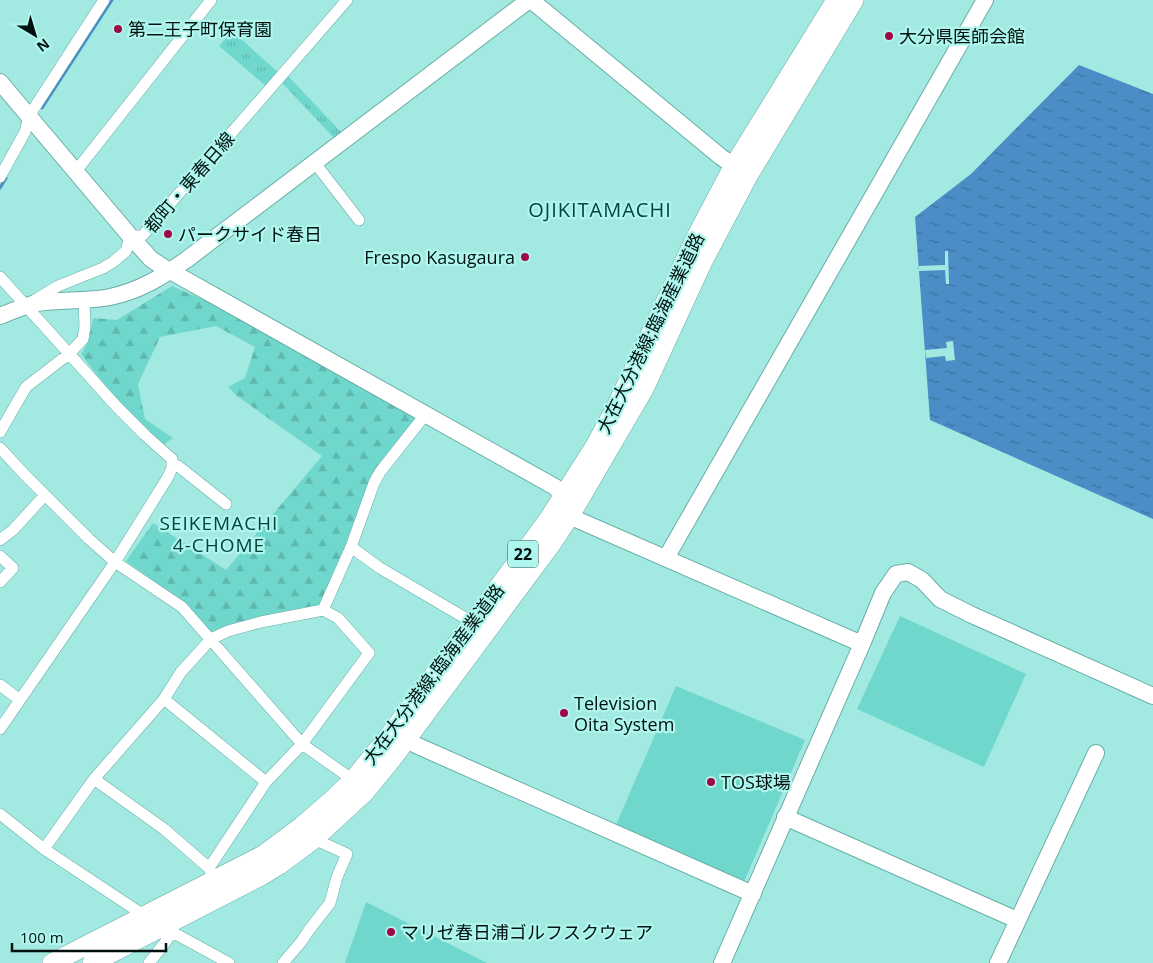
<svg xmlns="http://www.w3.org/2000/svg" width="1153" height="963" viewBox="0 0 1153 963" font-family="'Open Sans','Noto Sans JP',sans-serif">
<style>
.grass{fill:url(#grass-tufts)}
.forest{fill:url(#forest-firs)}
.pitch{fill:#70d7cc}
.water{fill:url(#water-ripples)}
.pier{fill:#a2e9e1}
.lines{fill:none;stroke-linecap:round;stroke-linejoin:round}
.stream{stroke:#4a8dc7;stroke-width:3}
.street-casing{stroke:#68aea7;stroke-width:12}
.secondary-casing{stroke:#68aea7;stroke-width:18}
.primary-casing{stroke:#68aea7;stroke-width:20}
.street{stroke:#fff;stroke-width:11}
.secondary{stroke:#fff;stroke-width:16}
.primary{stroke:#fff;stroke-width:19}
.poi-dot{fill:#a10646;stroke:#aff7ee;stroke-width:2}
.labels{text-anchor:middle;dominant-baseline:central;stroke-width:4.5;stroke-linejoin:round;paint-order:stroke}
.shield{fill:#aff7ee;stroke:#345653;stroke-width:1}
.shield-label{font-size:16px;font-weight:bold;fill:#001110}
.poi-label{font-size:18px;fill:#001110;stroke:#aff7ee;text-anchor:start}
.street-label{font-size:18px;fill:#001110;stroke:#aff7ee}
.neighbourhood-label{font-size:19px;letter-spacing:1px;fill:#05433e;stroke:#aff7ee}
.quarter-label{font-size:20px;letter-spacing:1px;fill:#05433e;stroke:#aff7ee}
</style>
<defs>
<pattern id="grass-tufts" width="24" height="20" patternUnits="userSpaceOnUse" patternTransform="scale(1.25)"><rect width="24" height="20" fill="#70d7cc"/><path d="M3 7l-1-3M5 7V3M7 7l1-3M15 17l-1-3M17 17v-4M19 17l1-3" fill="none" stroke="#5fb8ae"/></pattern>
<pattern id="forest-firs" width="22" height="20" patternUnits="userSpaceOnUse" patternTransform="scale(1.25)"><rect width="22" height="20" fill="#70d7cc"/><path d="M5 1l3.5 6h-7zM16 11l3.5 6h-7z" fill="#5fb8ae"/></pattern>
<pattern id="water-ripples" width="26" height="14" patternUnits="userSpaceOnUse" patternTransform="scale(1.25)"><rect width="26" height="14" fill="#4a8dc7"/><path d="M2 4q2-2 4 0t4 0M15 11q2-2 4 0t4 0" fill="none" stroke="#3b72a0"/></pattern>
</defs>
<rect width="100%" height="100%" fill="#a2e9e1"/>
<path class="grass" d="M232 31 279 73 267 87 219 46Z
M288 76 342 133 335 139 282 83Z"/>
<path class="forest" d="M172 286 213 304 418 419 371 480 348 543 321 607 213 635 183 603 126 561 153 523 226 570 322 456 237 396 228 387 245 378 255 347 216 326 160 337 138 384 145 419 173 438 163 445 117 401 81 354 88 342 93 318 117 320Z"/>
<path class="pitch" d="M900 616 1026 674 984 767 857 709Z
M676 686 805 740 744 882 616 825Z
M366 902 487 963H345Z"/>
<path class="water" d="M1079 65 1153 94V519L930 420 915 217 971 174Z"/>
<path class="pier" d="M945 251H948L949 284H946L945 270 919 271V266L945 265Z
M953 341 955 360 946 361 945 356 926 358 925 350 947 348 946 342Z"/>
<g class="lines">
<path class="stream" d="M42 108 112 0
M0 188 6 178"/>
<g class="street-casing">
<path id="street" d="M315 163 359 220
M76 171 211 0
M0 177 25 132 29 116 104 0
M0 277 117 407 145 435 172 459V468L168 477 115 562 0 729
M32 302 58 286 103 268 113 262 126 251 130 236H142L347 0
M0 432 26 387 70 353 83 339 85 327 84 300
M0 448 24 474 89 539 115 562 182 607 302 744 353 780
M178 466 226 504
M0 540 13 530 45 495
M351 547 380 568 472 622
M0 556 13 568 0 582
M0 685 20 700
M164 699 266 782
M94 779 164 829 209 868 212 875
M0 814 44 849 145 916
M44 849 94 779 164 699 181 672 211 639 228 631 261 622 323 610 351 547 374 483 380 472 425 415
M209 868 266 782 302 744 369 653 338 618 323 610
M163 927 229 963
M149 963 164 944 172 932
M283 963 301 942 309 930 330 903 337 877 347 854 314 839 312 836"/>
</g>
<g class="secondary-casing">
<path id="secondary" d="M531 0 721 157 744 173
M0 82 130 236 151 259 163 267 555 487C565 497 566 511 578 520L862 644 722 963
M0 316C12 311 24 306 37 303 61 299 86 302 110 297 139 291 162 277 186 260L529 0
M666 558 985 0
M862 644 883 593 896 574 908 572 922 580 940 599 972 615 1153 696
M397 735 418 746 753 894
M785 817 1017 920
M998 963 1096 753"/>
</g>
<g class="primary-casing">
<path id="primary" d="M52 963 263 855 302 826 332 800 353 780 392 732 548 520 595 446 616 407 695 239 733 167 836 0
M92 963 261 876 279 865 314 839 365 792 392 759 552 543 571 514 644 389 703 261 748 176 854 0"/>
</g>
<use href="#street" class="street"/>
<use href="#secondary" class="secondary"/>
<use href="#primary" class="primary"/>
</g>
<g class="poi-dot">
<circle cx="118" cy="29" r="5"/>
<circle cx="889" cy="36" r="5"/>
<circle cx="168" cy="234" r="5"/>
<circle cx="525" cy="257" r="5"/>
<circle cx="564" cy="713" r="5"/>
<circle cx="711" cy="782" r="5"/>
<circle cx="391" cy="932" r="5"/>
</g>
<g class="labels">
<rect class="shield" x="508" y="540.5" width="30" height="27" rx="4"/>
<g class="shield-label">
<text x="523" y="554">22</text>
</g>
<g class="poi-label">
<text x="128" y="29">第二王子町保育園</text>
<text x="899" y="36">大分県医師会館</text>
<text x="178" y="234">パークサイド春日</text>
<text x="515" y="257" text-anchor="end">Frespo Kasugaura</text>
<text x="574" y="703">Television<tspan x="574" dy="21">Oita System</tspan></text>
<text x="721" y="782">TOS球場</text>
<text x="401" y="932">マリゼ春日浦ゴルフスクウェア</text>
</g>
<g class="street-label">
<text transform="translate(189 182) rotate(-49)">都町・東春日線</text>
<text transform="translate(650 333) rotate(-64)">大在大分港線;臨海産業道路</text>
<text transform="translate(433 674) rotate(-53)">大在大分港線;臨海産業道路</text>
</g>
<g class="neighbourhood-label">
<text x="219" y="523">SEIKEMACHI<tspan x="219" dy="22">4-CHOME</tspan></text>
</g>
<g class="quarter-label">
<text x="600" y="209">OJIKITAMACHI</text>
</g>
</g>
<g transform="translate(35 35) rotate(142)" stroke="#aff7ee" stroke-width="4" paint-order="stroke">
<path d="M0-4L9 19L0 12L-9 19Z" fill="#001110"/>
<text y="-8" font-size="14" font-weight="bold" text-anchor="middle" fill="#001110">N</text>
</g>
<path d="M12 943v8h154v-8" fill="none" stroke="#001110" stroke-width="2.5"/>
<text x="20" y="943" font-size="15" fill="#001110" stroke="#aff7ee" stroke-width="4" paint-order="stroke">100 m</text>
</svg>
